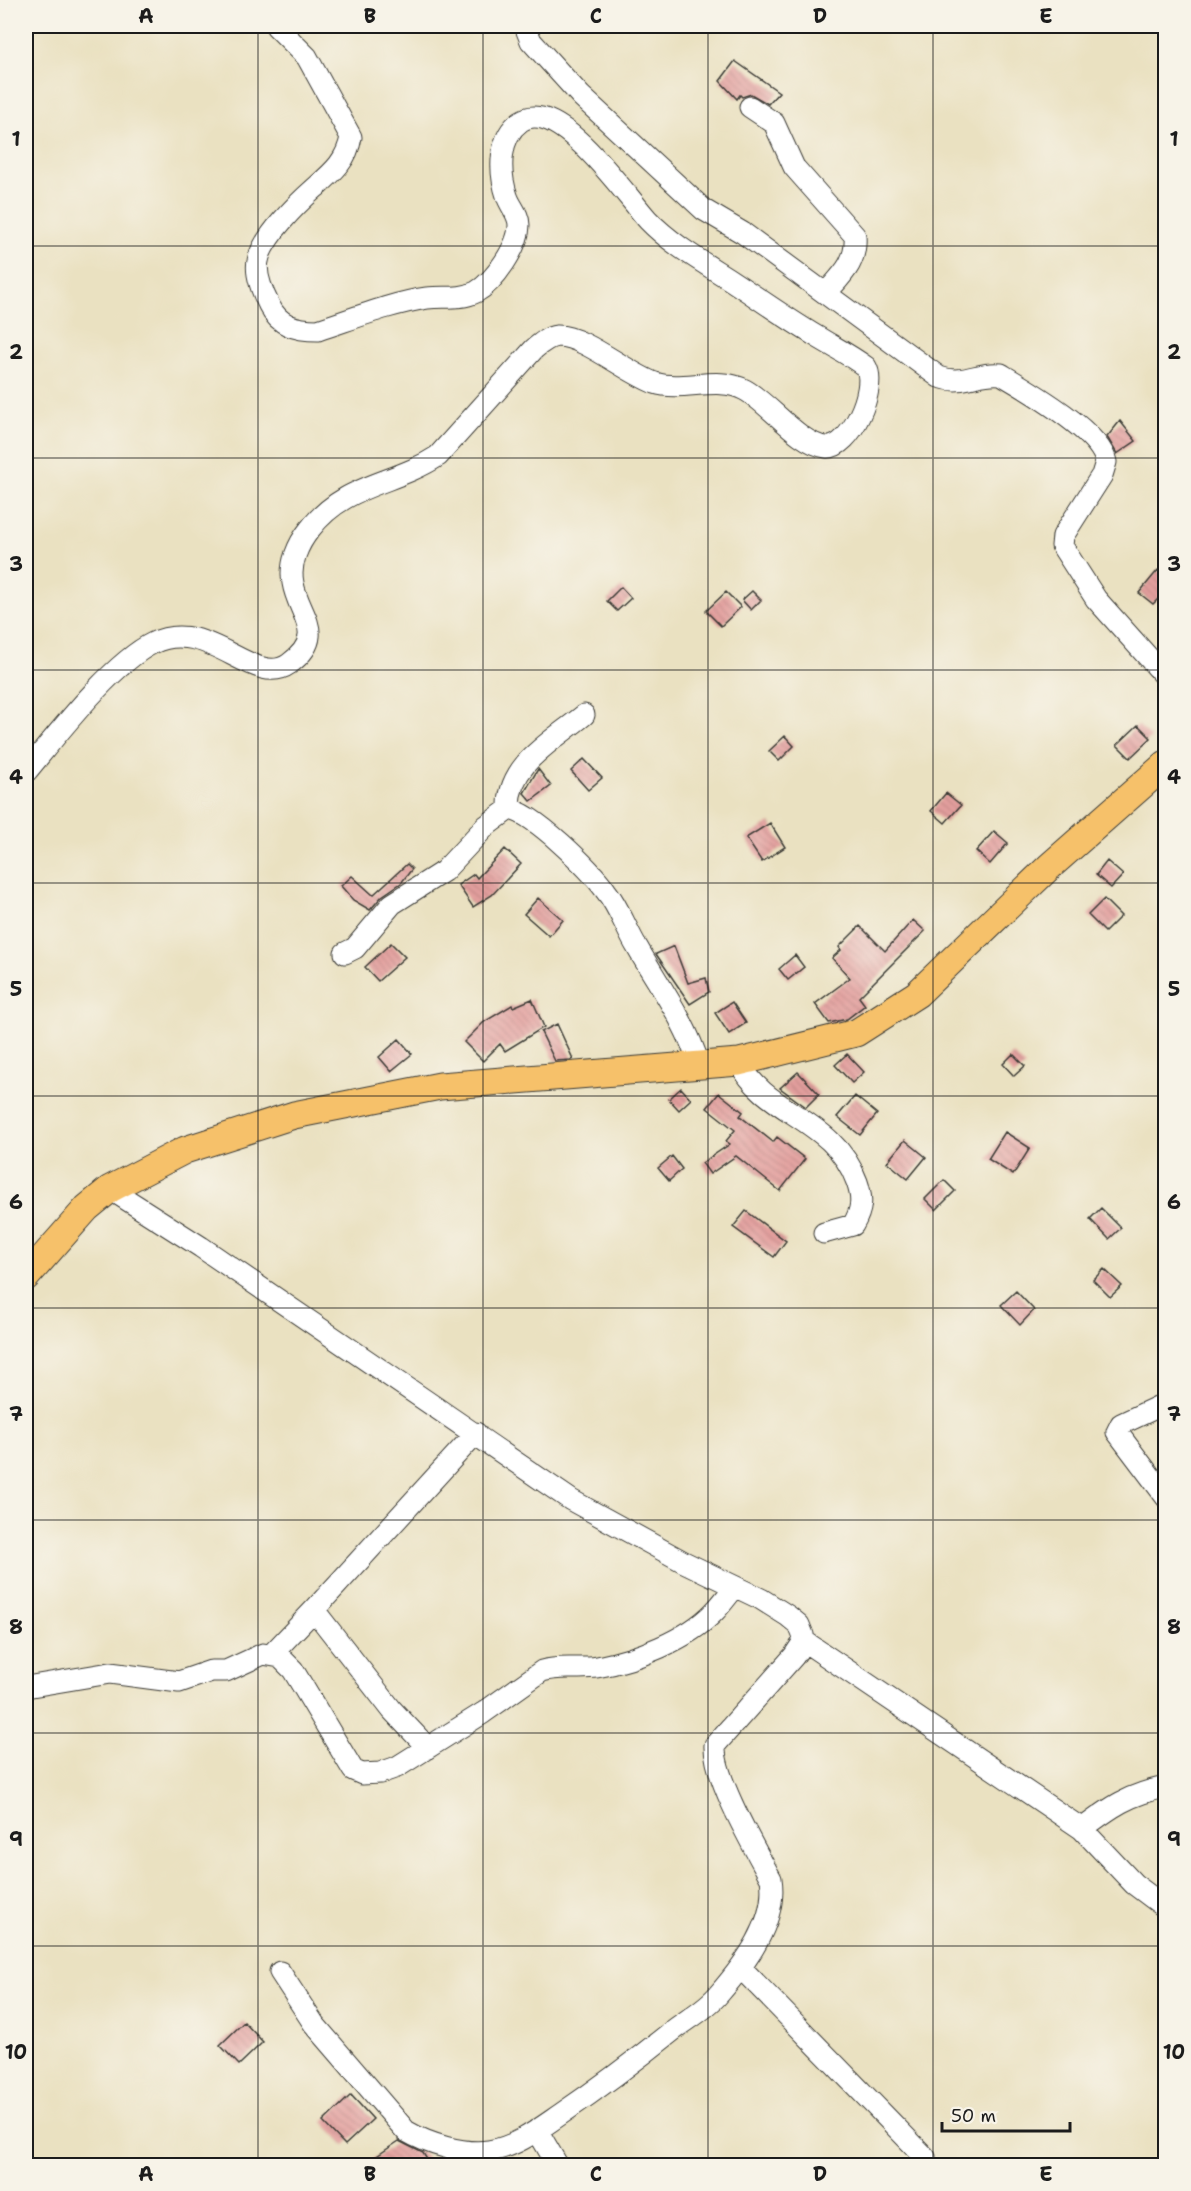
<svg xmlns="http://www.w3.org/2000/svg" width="1191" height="2191" viewBox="0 0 1191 2191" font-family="'Shantell Sans',sans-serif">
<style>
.building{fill:url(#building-back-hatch)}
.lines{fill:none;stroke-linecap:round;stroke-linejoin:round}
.minor-casing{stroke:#3b3a35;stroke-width:23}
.major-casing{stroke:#3b3a35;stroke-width:29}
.minor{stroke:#fff;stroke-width:21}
.major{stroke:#f6c16b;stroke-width:27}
.grid{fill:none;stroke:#1c1c1c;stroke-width:1.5;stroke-opacity:0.55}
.neatline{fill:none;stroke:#1c1c1c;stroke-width:2}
.grid-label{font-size:20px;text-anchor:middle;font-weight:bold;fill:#1c1c1c}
</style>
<defs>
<pattern id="building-back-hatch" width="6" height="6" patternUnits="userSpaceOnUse" patternTransform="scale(1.5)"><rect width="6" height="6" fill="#e39f9d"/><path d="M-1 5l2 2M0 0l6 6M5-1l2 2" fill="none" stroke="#c28887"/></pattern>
</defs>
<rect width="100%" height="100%" fill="#f7f3e8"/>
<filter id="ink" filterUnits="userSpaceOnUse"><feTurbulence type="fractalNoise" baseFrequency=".0167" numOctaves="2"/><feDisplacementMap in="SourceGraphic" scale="12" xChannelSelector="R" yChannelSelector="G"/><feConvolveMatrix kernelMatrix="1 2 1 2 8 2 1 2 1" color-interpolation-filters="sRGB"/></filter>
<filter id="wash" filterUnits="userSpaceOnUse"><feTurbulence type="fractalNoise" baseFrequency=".008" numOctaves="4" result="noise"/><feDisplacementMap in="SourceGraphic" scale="24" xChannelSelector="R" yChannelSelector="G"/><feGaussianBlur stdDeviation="1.35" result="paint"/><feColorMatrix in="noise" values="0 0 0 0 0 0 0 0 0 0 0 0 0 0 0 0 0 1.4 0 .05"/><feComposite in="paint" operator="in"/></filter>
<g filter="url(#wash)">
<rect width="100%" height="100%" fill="#eae1c1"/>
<g id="blocks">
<path class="building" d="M735 61 779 92 768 104 751 94 742 97 740 95 737 99 720 81Z
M1120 421 1136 441 1117 454 1107 437Z
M1158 570 1166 577V591L1153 604 1139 593Z
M621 587 631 598 617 611 607 601Z
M752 591 761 600 751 610 742 600Z
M726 592 741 607 721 626 706 611Z
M1138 725 1151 738 1130 758 1117 745Z
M785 736 794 746 779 761 769 751Z
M584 759 602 778 588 790 571 771Z
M538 769 551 786 531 801 524 793Z
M946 793 961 805 945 823 931 811Z
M770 823 785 847 762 862 746 838Z
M994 831 1008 843 990 864 976 851Z
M505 849 521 864 492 895 473 907 458 885 474 874 477 878Z
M1107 861 1123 875 1111 888 1096 875Z
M407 864 412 869 401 883 382 896 370 910 353 900 341 886 352 876 373 895Z
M538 898 563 920 549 936 524 914Z
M1104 899 1121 916 1105 932 1088 915Z
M913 920 925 931 859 997 865 1005 847 1019 829 1023 815 1004 850 978 832 958 841 950 839 947 860 926 885 951Z
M391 943 405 957 378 981 365 967Z
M674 946 688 983 706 978 709 992 690 1004 656 954Z
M795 955 804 967 788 980 779 969Z
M532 999 544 1027 505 1051 500 1044 483 1061 464 1042 484 1022 512 1005 513 1007Z
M732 1002 746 1023 729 1034 715 1013Z
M557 1024 573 1059 571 1060 555 1061 541 1032Z
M399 1039 412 1054 391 1071 379 1057Z
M847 1054 864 1072 852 1083 835 1065Z
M1013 1054 1025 1066 1014 1076 1003 1064Z
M798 1072 819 1094 806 1107 780 1088Z
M681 1088 691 1099 679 1110 669 1099Z
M719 1093 743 1112 740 1116 773 1142 777 1137 805 1159 780 1191 736 1156 710 1174 702 1163 730 1144 726 1141 735 1130 707 1108Z
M855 1096 877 1114 860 1135 837 1117Z
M1005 1132 1030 1148 1013 1175 988 1159Z
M905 1140 926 1157 908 1179 887 1162Z
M672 1156 682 1169 669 1181 658 1168Z
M944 1180 955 1191 936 1210 925 1199Z
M1101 1208 1121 1228 1109 1239 1090 1219Z
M746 1211 786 1241 774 1257 733 1227Z
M1104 1269 1122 1286 1110 1297 1093 1280Z
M1016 1291 1034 1310 1020 1325 1001 1305Z
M244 2022 263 2042 239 2065 220 2045Z
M351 2095 373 2119 345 2145 323 2122Z
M399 2141 423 2153 431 2166H362Z"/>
</g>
</g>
<g filter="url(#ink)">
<use href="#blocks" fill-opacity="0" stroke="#3b3a35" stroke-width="1.5"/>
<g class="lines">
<g class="minor-casing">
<path id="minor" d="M525 26 531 41 581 96 704 210 743 233 939 377C964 386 978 371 1001 374 1028 390 1101 432 1106 462L1102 475 1063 536 1062 546 1096 599 1166 677
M750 107 774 123 794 167 855 236C857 262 843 274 826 293
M26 772C56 736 112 663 153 643 208 616 254 689 289 664 329 635 298 615 293 583 289 564 298 544 310 529 345 483 394 485 438 456L534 349C541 343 548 337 557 336 583 335 627 373 655 383 683 392 718 375 745 390 769 403 799 444 826 447 850 450 878 387 866 367 850 355 832 346 816 336 786 318 758 298 729 279 701 261 671 244 648 220 626 196 558 96 521 121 498 137 499 172 507 196 510 206 519 214 519 225 519 246 494 282 476 292 460 300 444 296 427 298 392 303 352 319 318 330 296 330 279 326 269 305 263 293 255 274 258 261 262 238 298 203 315 188 332 173 347 161 351 137L307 57 276 26
M509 809C507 764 553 741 584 715
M345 953 355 948 392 904 444 871 486 826 509 809C534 813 591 870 606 891 619 907 626 929 637 947 659 986 686 1021 699 1065
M739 1062C766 1115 834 1118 857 1182 863 1199 862 1210 853 1225L824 1233
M110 1189 201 1247 571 1500 684 1562 761 1599 788 1616 799 1625 803 1635 804 1641 794 1656 715 1745C713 1777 755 1849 771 1879 778 1922 744 1965 718 1995 705 2010 686 2020 671 2032 635 2061 599 2088 561 2114 539 2129 516 2147 489 2151 463 2155 428 2144 406 2131L314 2024 280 1972
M1166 1403 1121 1424 1117 1432 1166 1497
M804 1641 1082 1829 1134 1884 1166 1908
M272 1654 314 1610
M26 1687 110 1673 179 1682 211 1671H226L263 1654 280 1657 293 1670 353 1770 362 1774 380 1773 397 1767 483 1713 542 1671C560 1665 578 1670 597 1667 636 1660 687 1640 714 1612 722 1604 728 1595 735 1587
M428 1748 392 1710 314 1610 476 1433
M1082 1829C1111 1807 1129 1794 1166 1787
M741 1968 925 2157
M537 2130 558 2166"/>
</g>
<g class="major-casing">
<path id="major" d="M26 1277 87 1208 110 1189 185 1150 294 1115 440 1086 739 1062 856 1033 917 994 1049 867 1166 764"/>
</g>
<use href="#minor" class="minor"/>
<use href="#major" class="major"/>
</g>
</g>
<path class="grid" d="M258 26V2166M483 26V2166M708 26V2166M933 26V2166M26 246H1166M26 458H1166M26 670H1166M26 883H1166M26 1096H1166M26 1308H1166M26 1520H1166M26 1733H1166M26 1946H1166"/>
<rect width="1191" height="2191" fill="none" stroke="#f7f3e8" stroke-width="66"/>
<path d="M942 2122v9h128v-9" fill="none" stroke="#1c1c1c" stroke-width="3"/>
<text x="951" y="2122" font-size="18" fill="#1c1c1c" stroke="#f7f3e8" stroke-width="4.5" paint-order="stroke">50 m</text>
<rect x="33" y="33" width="1125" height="2125" class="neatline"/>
<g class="grid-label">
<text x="146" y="23">A</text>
<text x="370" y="23">B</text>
<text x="596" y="23">C</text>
<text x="820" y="23">D</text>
<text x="1046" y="23">E</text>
<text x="16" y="146">1</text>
<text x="1174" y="146">1</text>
<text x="16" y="359">2</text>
<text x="1174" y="359">2</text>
<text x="16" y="571">3</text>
<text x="1174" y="571">3</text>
<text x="16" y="784">4</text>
<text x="1174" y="784">4</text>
<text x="16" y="996">5</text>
<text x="1174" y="996">5</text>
<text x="16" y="1209">6</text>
<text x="1174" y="1209">6</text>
<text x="16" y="1421">7</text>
<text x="1174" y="1421">7</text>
<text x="16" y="1634">8</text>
<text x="1174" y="1634">8</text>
<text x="16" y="1846">9</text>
<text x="1174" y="1846">9</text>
<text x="16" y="2059">10</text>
<text x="1174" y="2059">10</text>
<text x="146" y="2181">A</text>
<text x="370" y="2181">B</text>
<text x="596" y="2181">C</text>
<text x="820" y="2181">D</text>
<text x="1046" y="2181">E</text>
</g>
</svg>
